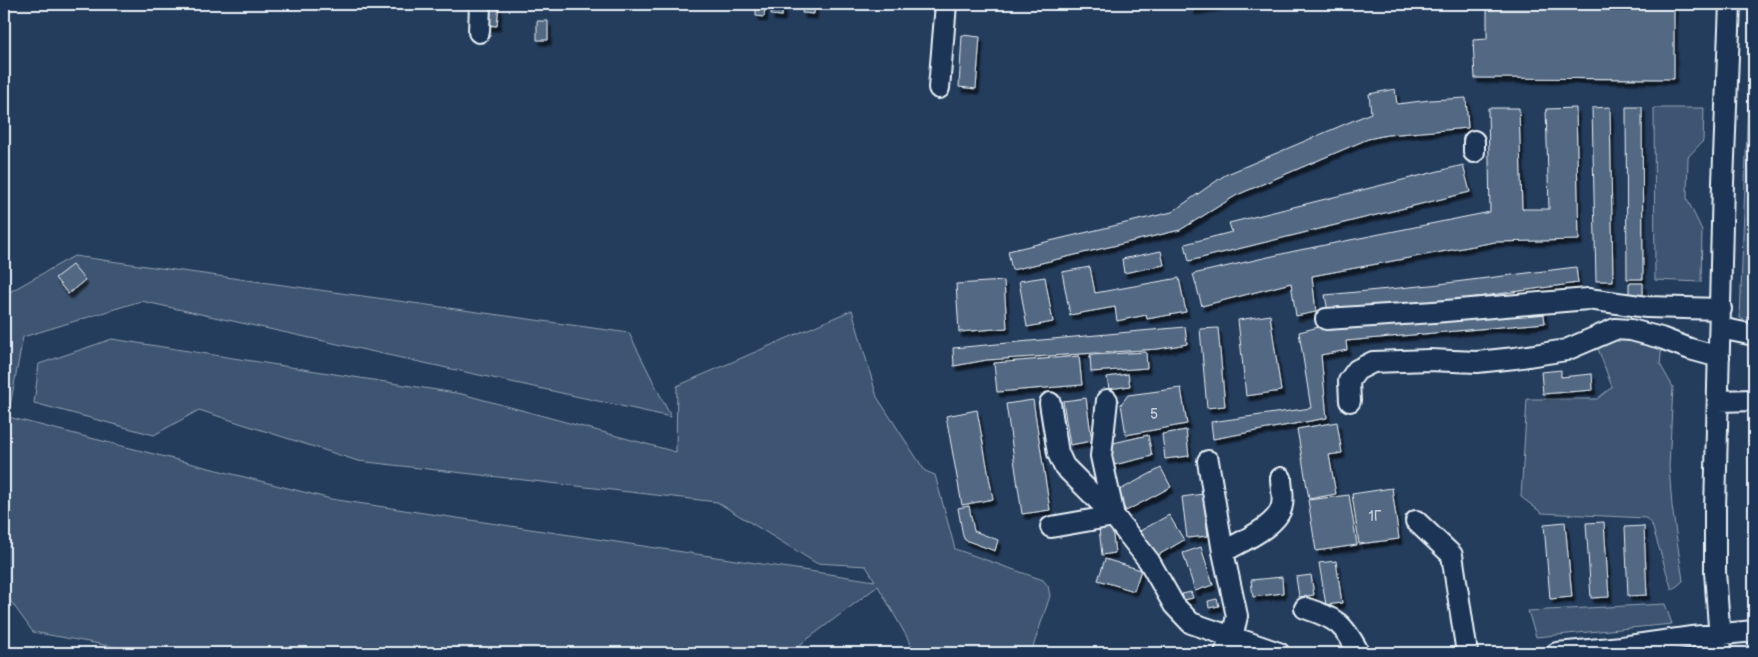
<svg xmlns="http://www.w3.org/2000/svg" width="1758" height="657" viewBox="0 0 1758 657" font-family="'Balsamiq Sans',sans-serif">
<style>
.green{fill:#3e5472;stroke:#93a2b5}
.building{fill:#536782;stroke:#e8f1f8;filter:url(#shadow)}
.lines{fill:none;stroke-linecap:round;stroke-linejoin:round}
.minor-casing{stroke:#e8f1f8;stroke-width:24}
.minor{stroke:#1d3557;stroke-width:20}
.labels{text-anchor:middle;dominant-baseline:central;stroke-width:4;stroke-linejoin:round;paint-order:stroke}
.number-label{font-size:14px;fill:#c3ceda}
</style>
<defs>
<filter id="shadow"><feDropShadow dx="3" dy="5" stdDeviation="1" flood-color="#0009"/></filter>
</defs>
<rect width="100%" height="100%" fill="#253d5d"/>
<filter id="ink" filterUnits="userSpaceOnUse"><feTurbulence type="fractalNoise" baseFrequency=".02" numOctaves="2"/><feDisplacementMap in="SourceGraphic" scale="10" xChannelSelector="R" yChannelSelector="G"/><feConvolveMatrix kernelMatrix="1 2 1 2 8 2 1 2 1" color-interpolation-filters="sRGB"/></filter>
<g filter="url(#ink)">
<path class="green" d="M1750 47H1754V325L1740 318Z
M1654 108H1704L1703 141 1688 157 1687 199 1702 230 1701 282 1655 280Z
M74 256 629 333 671 417 141 301 23 337 8 417 331 499 875 581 866 566 816 563 717 502 358 461 199 410 154 435 34 403 39 364 112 339 462 394 676 452 677 386 852 310 877 397 925 471 935 475 955 549 1043 580 1048 586 1050 596 1031 653H916L878 586 789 653H149L33 632 4 592V295Z
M1619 334 1662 345 1660 364 1673 387 1669 467 1672 506 1683 581 1672 590 1652 525 1646 518 1542 513 1521 497 1527 399H1597L1612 387 1596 343Z
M1665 604 1672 624 1536 637 1528 611Z"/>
<path class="building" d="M487 4H499L497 26 485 25Z
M772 4H783L782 16 771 15Z
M803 4H815L814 14 802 13Z
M1191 4H1221V5L1192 10Z
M1487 4H1674V79L1475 78 1473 40 1487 39Z
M756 6 765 7 764 17 756 16Z
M537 21H548V40H537Z
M962 35 980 37 976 89 959 87Z
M1395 89 1397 104 1430 100 1466 98 1468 128 1387 135 1368 139 1237 195 1180 230 1012 270 1008 251 1172 212 1225 175 1371 113 1369 94Z
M1610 107 1613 281H1596L1592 108Z
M1626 107H1642L1643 279H1627Z
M1488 108H1519L1522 209H1549L1546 109 1576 108 1579 240 1495 242 1312 276 1316 312 1296 316 1291 283 1202 306 1193 274 1295 251 1490 212Z
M1463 165 1470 192 1189 261 1185 244 1232 232 1229 223Z
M1161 251 1164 265 1124 273 1122 259Z
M72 265 85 280 68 294 55 278Z
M1090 267 1095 293 1179 278 1186 312 1147 319 1146 315 1117 321 1115 307 1070 315 1062 272Z
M1576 267 1578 283 1433 303 1328 312 1325 295 1431 285Z
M1045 277 1053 322 1027 327 1019 281Z
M1004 281 1007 328 959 332 956 284Z
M1629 283H1643V297H1629Z
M1543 307 1545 323 1346 341 1347 350 1321 355 1327 418 1213 439 1211 422 1311 408 1299 332 1319 327Z
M1270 315 1281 391 1246 396 1238 320Z
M1185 327 1187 344 1158 349 987 360 954 366 953 348Z
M1218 328 1225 406 1207 408 1200 329Z
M1146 352 1147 368 1091 372 1090 355Z
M1079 356 1082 385 997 392 994 363Z
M1561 370V377L1592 374 1593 390 1543 394 1541 372Z
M1128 374 1130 386 1109 389 1107 377Z
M1181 388 1187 424 1126 435 1121 404 1128 395Z
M1086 398 1092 441 1070 445 1063 401Z
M1033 400 1050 510 1022 514 1006 404Z
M977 410 993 499 962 505 946 416Z
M1337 422 1342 453 1329 455 1336 494 1309 499 1297 429Z
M1186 430 1189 456 1165 459 1162 434Z
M1148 435 1152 456 1114 465 1109 444Z
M1161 468 1171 487 1126 511 1116 492Z
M1392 488 1399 539 1359 544 1352 494Z
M1203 494 1208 536 1187 538 1182 497Z
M1349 495 1357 545 1316 551 1308 500Z
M969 506 974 531 998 540 995 551 965 540 963 536 958 508Z
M1169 515 1184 540 1155 557 1140 531Z
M1565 522 1572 597 1550 599 1544 524Z
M1604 522 1609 597 1591 598 1586 523Z
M1644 526 1647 595 1628 596 1625 527Z
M1112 527 1115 553 1102 555 1099 529Z
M1201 547 1213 585 1195 591 1183 553Z
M1105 559 1141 570 1134 591 1098 580Z
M1336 561 1342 603 1326 605 1319 563Z
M1311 575 1314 595 1299 597 1296 577Z
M1282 577 1283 593 1253 597 1251 580Z
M1191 592 1193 598 1184 600 1182 594Z
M1217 599 1219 606 1209 608 1208 601Z"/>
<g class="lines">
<g class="minor-casing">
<path id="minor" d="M479 32 480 4
M939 88 946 4
M1474 141V152
M1326 319 1434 312 1588 299 1647 307 1721 309
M1720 328 1754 335
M1350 401 1349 381 1357 370 1373 362 1429 360 1477 362 1515 358 1566 350 1615 329 1631 330 1661 338 1690 349 1719 357
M1719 401 1754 400
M1050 403 1058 453 1064 466 1114 516 1149 561 1174 605 1191 623 1279 653
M1208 461 1223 552 1237 616 1232 638 1225 653
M1416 521 1452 555 1467 653
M1051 527 1114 516 1101 456 1107 400
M1223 552C1240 542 1279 526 1282 505 1284 496 1281 486 1281 478
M1305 608C1337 619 1343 623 1359 653
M1557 653 1622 647 1692 637 1754 631
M1721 653 1715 572V510L1723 183 1730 4"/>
</g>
<use href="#minor" class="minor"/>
</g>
</g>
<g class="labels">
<g class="number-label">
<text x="1154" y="414">5</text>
<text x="1375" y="516">1Г</text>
</g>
</g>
<rect width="1758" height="657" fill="none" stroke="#1d3557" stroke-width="20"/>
<rect x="10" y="10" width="1738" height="637" fill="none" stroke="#e8f1f8" stroke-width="2" filter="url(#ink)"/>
</svg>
